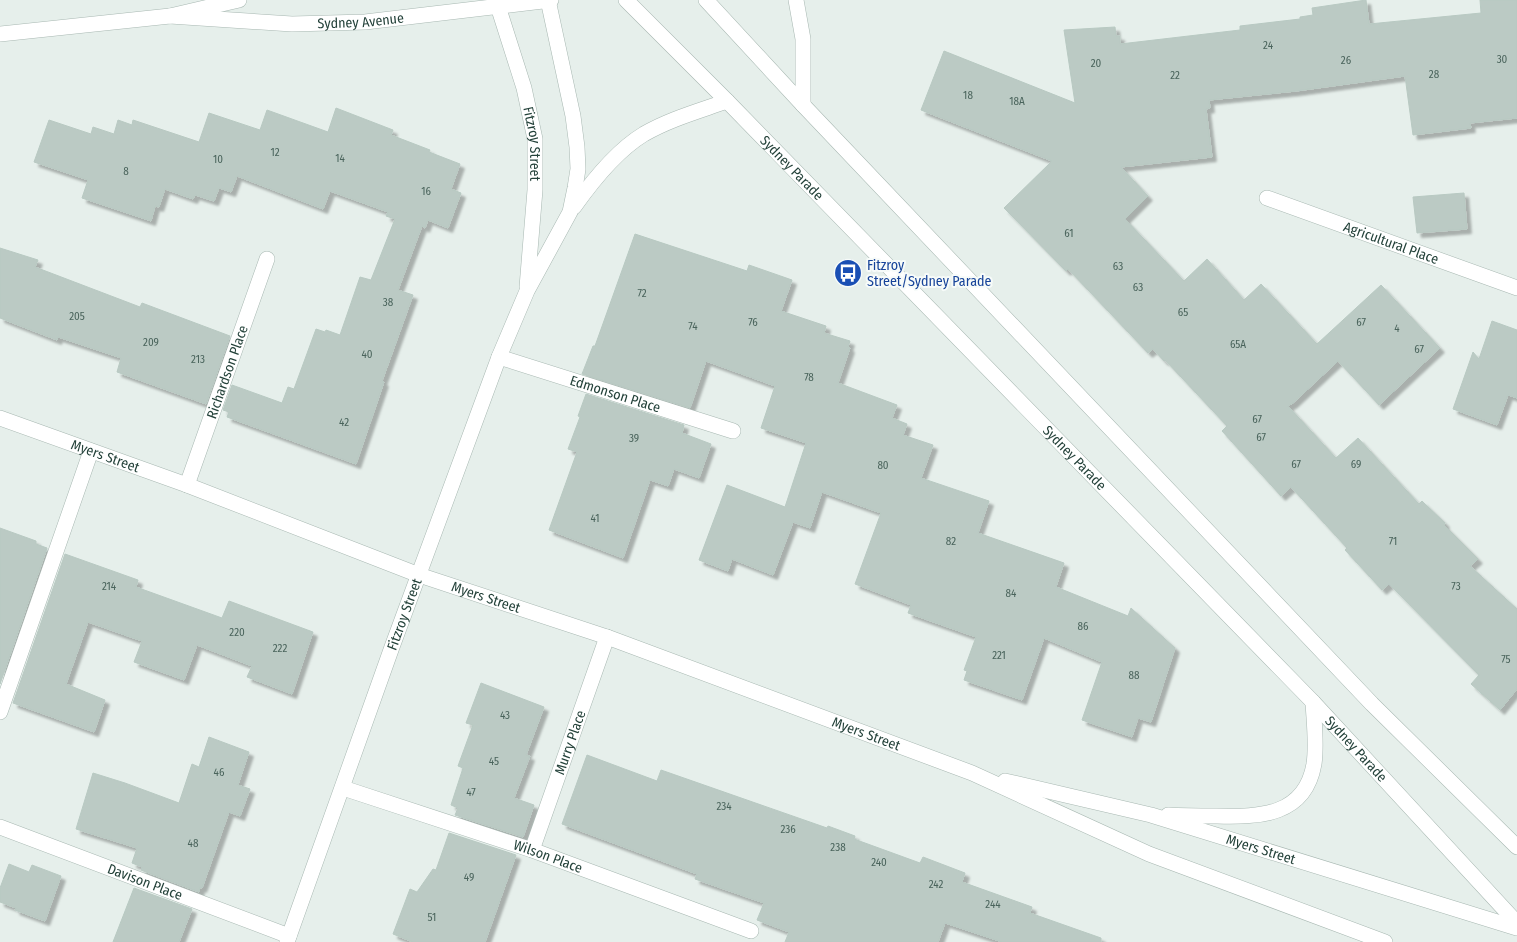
<svg xmlns="http://www.w3.org/2000/svg" width="1517" height="942" viewBox="0 0 1517 942" font-family="'Fira Sans Condensed',sans-serif">
<style>
.building{fill:#bbcac4;stroke:#b8c9c2;filter:url(#shadow)}
.lines{fill:none;stroke-linecap:round;stroke-linejoin:round}
.service-casing{stroke:#a8b8b2;stroke-width:16}
.minor-casing{stroke:#a8b8b2;stroke-width:16}
.tertiary-casing{stroke:#a8b8b2;stroke-width:16}
.service{stroke:#fff;stroke-width:15}
.minor{stroke:#fff;stroke-width:15}
.tertiary{stroke:#fff;stroke-width:15}
.labels{text-anchor:middle;dominant-baseline:central;stroke-width:4;stroke-linejoin:round;paint-order:stroke}
.number-label{font-size:11px;fill:#4a645c}
.street-label{font-size:14px;fill:#24423a;stroke:#f7fbf9}
.transit-label{font-size:14px;fill:#164399;stroke:#f7fbf9;text-anchor:start}
</style>
<defs>
<filter id="shadow"><feDropShadow dx="4.5" dy="4.5" stdDeviation="1" flood-color="#0004"/></filter>
</defs>
<rect width="100%" height="100%" fill="#e6efeb"/>
<path class="building" d="M1366 0 1369 24 1481 13 1480 0H1517V118L1470 123 1471 128 1413 135 1405 76 1296 91 1209 100 1210 108 1206 109 1212 157 1121 167 1148 196 1125 219 1184 281 1207 259 1244 300 1261 284 1317 344 1381 285 1440 348 1379 405 1338 361 1293 403 1288 406 1336 458 1358 438 1419 504 1422 501 1445 523 1444 525 1478 559 1470 566 1517 609V689L1500 710 1471 684 1479 675 1389 584 1382 590 1345 550 1347 548 1291 487 1281 496 1222 431 1227 426 1165 360 1164 361 1153 349 1148 353 1068 269 1066 271 1004 208 1052 161 921 110 944 51 1075 103 1064 30 1115 27 1116 36H1120V44L1240 30V26L1300 19V17L1313 15 1312 8Z
M336 108 393 130 391 135 430 150 429 152 460 164 451 189 461 193 448 228 428 220 425 228 422 226 398 290 413 295 382 381 384 382 356 464 227 417 229 412 223 410 232 385 282 403 288 387 294 389 316 329 325 332 326 330 340 335 360 277 371 280 395 219 386 216 388 212 330 191 323 209 237 176 231 192 219 188 214 201 195 195 193 199 165 189 159 207 155 206 151 221 82 198 88 180 34 162 49 120 91 134 93 127 114 134 118 120 132 125 133 120 199 142 209 113 260 130 267 110 328 132Z
M1464 193 1467 229 1417 233 1413 197Z
M635 234 747 271 749 265 792 280 781 311 826 326 824 333 850 341 848 347 850 348 838 383 897 405 892 418 907 424 903 435 933 445 921 478 989 501 978 533 1064 563 1056 587 1128 616 1131 608 1175 648 1151 722 1138 718 1132 737 1082 720 1102 662 1044 638 1022 700 964 680 967 671 964 670 976 637 908 613 911 605 855 584 881 513 822 492 810 528 793 522 773 575 732 559 728 571 699 560 727 485 785 507 806 443 761 428 775 386 706 361 690 408 582 374 593 346H595Z
M0 248 38 260 35 267 140 307 142 303 230 336 206 404 117 372 121 358 58 337 57 340 0 318Z
M1492 321 1517 330V398L1508 395 1497 425 1453 409 1473 352 1479 359Z
M586 394 684 425 682 433 711 444 699 478 674 469 668 486 650 480 623 558 549 530 577 452 568 449 580 417 578 416Z
M0 528 36 541V544L47 548 0 684Z
M65 554 138 580 136 587 222 618 229 601 313 632 292 694 247 677 252 666 197 645 184 680 134 662 142 641 88 622 66 684 105 700 94 732 13 703Z
M481 683 544 707 526 755 530 756 514 798 534 805 523 837 455 815 458 808 451 805 463 768 458 766 473 725 466 723Z
M209 737 249 752 238 785 250 789 240 816 229 812 202 888 200 887 199 892 141 870 142 867 132 863 137 848 76 829 93 773 125 783 179 803 192 764 199 767Z
M587 755 657 781 661 770 827 828 828 826 855 836 854 839 920 863 923 857 965 873 962 882 1032 907 1030 913 1101 938V942H1002L945 923 938 942H785L789 932 757 920 764 903 695 879 697 874 562 824Z
M449 833 516 855 485 942H413L393 934 410 889 417 892 433 869 436 870Z
M9 864 29 872 32 865 61 876 45 921 15 910 16 908 0 902V888Z
M134 888 192 909 179 942H113Z"/>
<g class="lines">
<g class="service-casing">
<g id="service">
<path id="s1" d="M1267 198 1517 288"/>
<path id="s2" d="M499 357 733 431"/>
<path id="s3" d="M187 485 267 259"/>
<path d="M0 712 91 451"/>
<path id="s4" d="M343 788 532 850 751 931"/>
<path id="s5" d="M0 827 289 936"/>
<path id="s6" d="M532 850 607 637"/>
</g>
</g>
<g class="minor-casing">
<g id="minor">
<path id="s7" d="M496 0 524 88 535 139V190L527 287"/>
<path d="M796 0 803 39V105"/>
<path id="s8" d="M170 16 292 24 365 22 551 0"/>
<path d="M0 34 170 16 239 0"/>
<path d="M574 207C593 180 616 151 644 134 670 119 699 111 727 101"/>
<path id="s9" d="M0 418 187 485 419 575 607 637 972 773 1149 854 1385 942"/>
<path id="s10" d="M1005 781 1151 815 1517 928"/>
<path d="M1168 815C1184 816 1201 816 1217 816 1260 817 1305 816 1314 764 1317 744 1314 722 1313 702"/>
<path id="s11" d="M287 942 392 647 499 357 527 291 570 212 575 188 578 169 577 147 573 116 548 0"/>
</g>
</g>
<g class="tertiary-casing">
<g id="tertiary">
<path id="s12" d="M626 0 727 101 1313 702 1517 923"/>
<path d="M706 0 803 105 1372 704 1517 847"/>
</g>
</g>
<use href="#service" class="service"/>
<use href="#minor" class="minor"/>
<use href="#tertiary" class="tertiary"/>
</g>
<defs>
<g id="bus-disc" transform="scale(1.4375)"><circle r="9.5" fill="#1a4fb4" stroke="#f7fbf9"/><path d="M-5-6H5V4H4V6H2V4H-2V6H-4V4H-5ZM-3.5-4V0h7V-4ZM-3.5 1.2v1.5H-2V1.2ZM2 1.2v1.5H3.5V1.2Z" fill="#fff"/></g>
</defs>
<g fill-rule="evenodd">
<use href="#bus-disc" x="848" y="273"/>
</g>
<g class="labels">
<g class="number-label">
<text x="1268" y="45">24</text>
<text x="1502" y="59">30</text>
<text x="1346" y="60">26</text>
<text x="1096" y="63">20</text>
<text x="1434" y="74">28</text>
<text x="1175" y="75">22</text>
<text x="968" y="95">18</text>
<text x="1017" y="101">18A</text>
<text x="275" y="152">12</text>
<text x="340" y="158">14</text>
<text x="218" y="159">10</text>
<text x="126" y="171">8</text>
<text x="426" y="191">16</text>
<text x="1069" y="233">61</text>
<text x="1118" y="266">63</text>
<text x="1138" y="287">63</text>
<text x="642" y="293">72</text>
<text x="388" y="302">38</text>
<text x="1183" y="312">65</text>
<text x="77" y="316">205</text>
<text x="753" y="322">76</text>
<text x="1361" y="322">67</text>
<text x="693" y="326">74</text>
<text x="1397" y="328">4</text>
<text x="151" y="342">209</text>
<text x="1238" y="344">65A</text>
<text x="1419" y="349">67</text>
<text x="367" y="354">40</text>
<text x="198" y="359">213</text>
<text x="809" y="377">78</text>
<text x="1257" y="419">67</text>
<text x="344" y="422">42</text>
<text x="1261" y="437">67</text>
<text x="634" y="438">39</text>
<text x="1296" y="464">67</text>
<text x="1356" y="464">69</text>
<text x="883" y="465">80</text>
<text x="595" y="518">41</text>
<text x="951" y="541">82</text>
<text x="1393" y="541">71</text>
<text x="109" y="586">214</text>
<text x="1456" y="586">73</text>
<text x="1011" y="593">84</text>
<text x="1083" y="626">86</text>
<text x="237" y="632">220</text>
<text x="280" y="648">222</text>
<text x="999" y="655">221</text>
<text x="1506" y="659">75</text>
<text x="1134" y="675">88</text>
<text x="505" y="715">43</text>
<text x="494" y="761">45</text>
<text x="219" y="772">46</text>
<text x="471" y="792">47</text>
<text x="724" y="806">234</text>
<text x="788" y="829">236</text>
<text x="193" y="843">48</text>
<text x="838" y="847">238</text>
<text x="879" y="862">240</text>
<text x="469" y="877">49</text>
<text x="936" y="884">242</text>
<text x="993" y="904">244</text>
<text x="432" y="917">51</text>
</g>
<g class="street-label">
<text stroke="none"><textPath href="#s8" startOffset="191">Sydney Avenue</textPath></text>
<text stroke="none"><textPath href="#s7" startOffset="149">Fitzroy Street</textPath></text>
<text stroke="none"><textPath href="#s12" startOffset="236">Sydney Parade</textPath></text>
<text stroke="none"><textPath href="#s1" startOffset="132">Agricultural Place</textPath></text>
<text stroke="none"><textPath href="#s3" startOffset="120">Richardson Place</textPath></text>
<text stroke="none"><textPath href="#s2" startOffset="122">Edmonson Place</textPath></text>
<text stroke="none"><textPath href="#s9" startOffset="112">Myers Street</textPath></text>
<text stroke="none"><textPath href="#s12" startOffset="641">Sydney Parade</textPath></text>
<text stroke="none"><textPath href="#s9" startOffset="518">Myers Street</textPath></text>
<text stroke="none"><textPath href="#s11" startOffset="348">Fitzroy Street</textPath></text>
<text stroke="none"><textPath href="#s9" startOffset="922">Myers Street</textPath></text>
<text stroke="none"><textPath href="#s6" startOffset="114">Murry Place</textPath></text>
<text stroke="none"><textPath href="#s12" startOffset="1046">Sydney Parade</textPath></text>
<text stroke="none"><textPath href="#s10" startOffset="265">Myers Street</textPath></text>
<text stroke="none"><textPath href="#s4" startOffset="216">Wilson Place</textPath></text>
<text stroke="none"><textPath href="#s5" startOffset="155">Davison Place</textPath></text>
</g>
<g class="transit-label">
<text x="867" y="265">Fitzroy<tspan x="867" dy="16">Street/Sydney Parade</tspan></text>
</g>
</g>
</svg>
